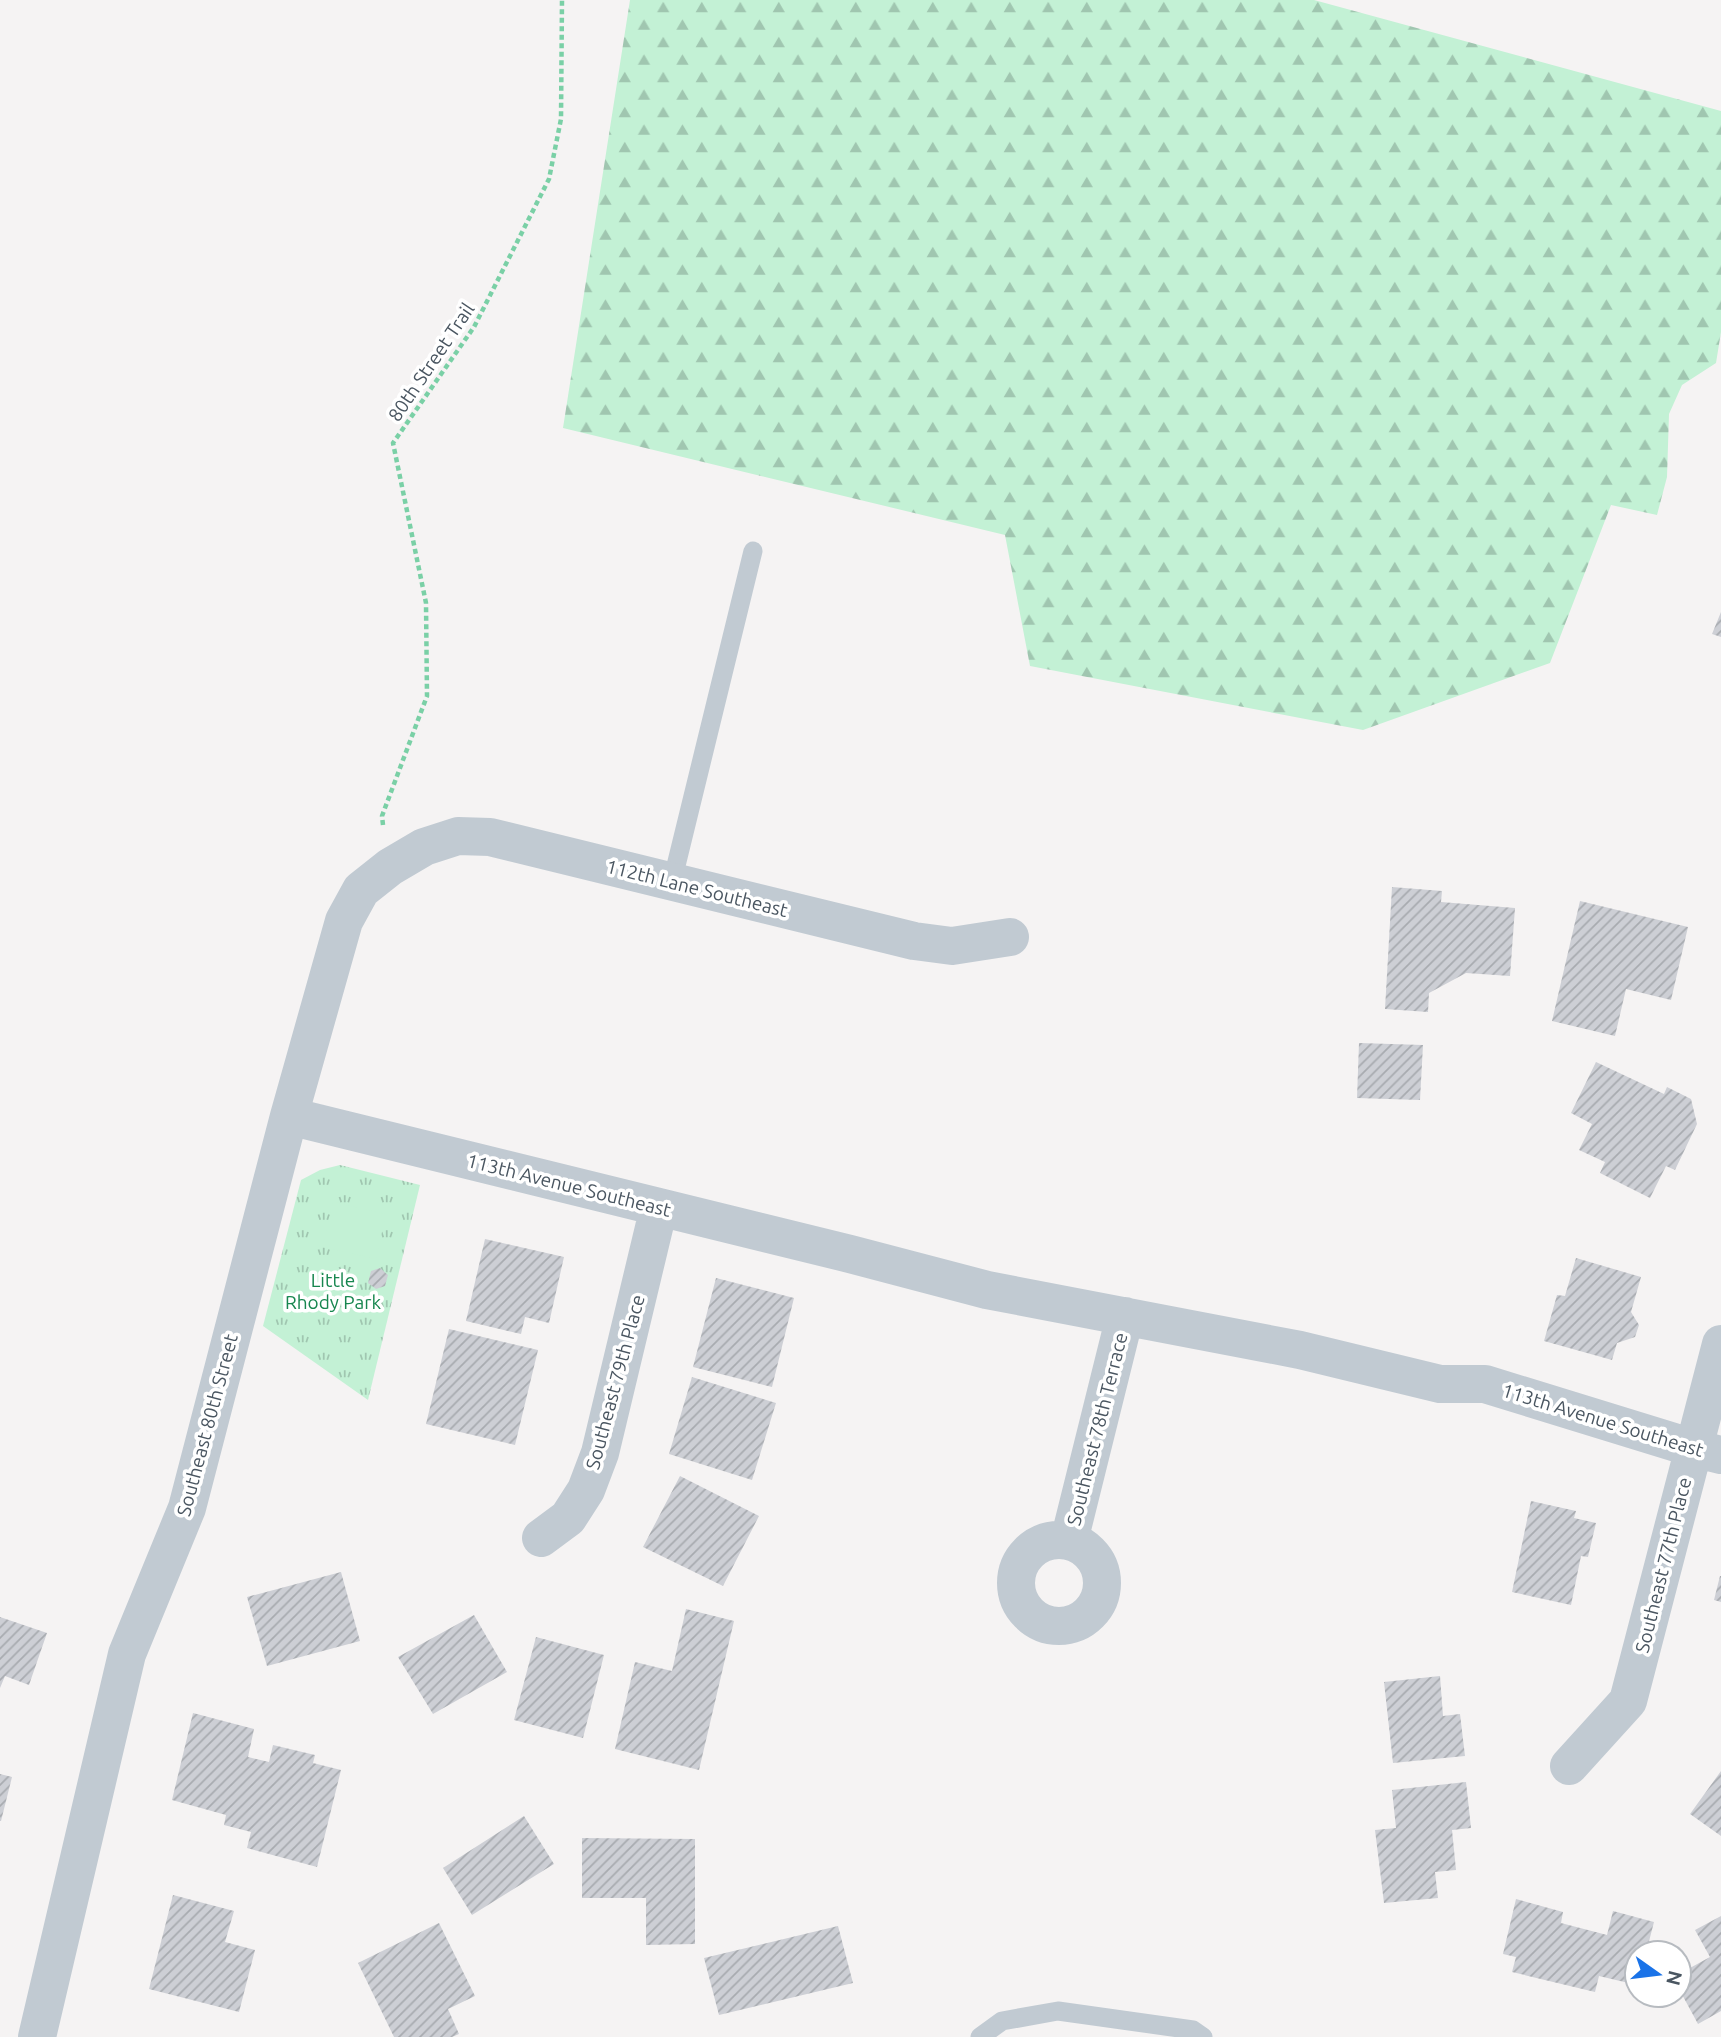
<svg xmlns="http://www.w3.org/2000/svg" width="1721" height="2037" viewBox="0 0 1721 2037" font-family="Ubuntu,sans-serif">
<style>
.grass{fill:url(#grass-tufts)}
.forest{fill:url(#forest-firs)}
.garden{fill:#c3f1d5}
.building{fill:url(#building-hatch)}
.lines{fill:none;stroke-linecap:round;stroke-linejoin:round}
.path{stroke:#7ad0a6;stroke-width:4.5;stroke-dasharray:5 3.5;stroke-linecap:butt}
.service{stroke:#c1cad2;stroke-width:19}
.minor{stroke:#c1cad2;stroke-width:38}
.labels{text-anchor:middle;dominant-baseline:central;stroke-width:7;stroke-linejoin:round;paint-order:stroke}
.street-label{font-size:19px;fill:#4a5661;stroke:#fff}
.park-label{font-size:19px;fill:#17864f;stroke:#fff}
</style>
<defs>
<pattern id="grass-tufts" width="24" height="20" patternUnits="userSpaceOnUse" patternTransform="scale(1.75)"><rect width="24" height="20" fill="#c3f1d5"/><path d="M3 7l-1-3M5 7V3M7 7l1-3M15 17l-1-3M17 17v-4M19 17l1-3" fill="none" stroke="#a0c6b0"/></pattern>
<pattern id="forest-firs" width="22" height="20" patternUnits="userSpaceOnUse" patternTransform="scale(1.75)"><rect width="22" height="20" fill="#c3f1d5"/><path d="M5 1l3.5 6h-7zM16 11l3.5 6h-7z" fill="#a0c6b0"/></pattern>
<pattern id="building-hatch" width="6" height="6" patternUnits="userSpaceOnUse" patternTransform="scale(1.75)"><rect width="6" height="6" fill="#cdcfd5"/><path d="M-1 1l2-2M0 6l6-6M5 7l2-2" fill="none" stroke="#a8abb0"/></pattern>
</defs>
<rect width="100%" height="100%" fill="#f5f3f3"/>
<path class="grass" d="M340 1165 420 1185 368 1400 263 1326 301 1180 320 1170Z"/>
<path class="forest" d="M630 0H1314L1721 111V332L1716 363 1682 385 1669 414 1667 477 1657 515 1611 505 1550 663 1363 730 1030 666 1005 535 563 428Z"/>
<path class="garden" d="M333 1202 386 1214 376 1259 323 1247Z"/>
<path class="building" d="M1721 612V637L1712 634Z
M1392 887 1442 891 1441 902 1515 908 1510 976 1466 973 1429 993 1428 1012 1385 1009Z
M1580 901 1688 927 1671 1000 1626 989 1615 1036 1552 1021Z
M1359 1043 1423 1045 1420 1100 1357 1098Z
M1596 1062 1664 1094 1667 1087 1691 1099 1697 1124 1675 1170 1666 1166 1650 1198 1600 1173 1605 1162 1579 1150 1592 1124 1571 1113Z
M485 1239 564 1257 549 1323 525 1317 521 1334 466 1321Z
M1576 1258 1641 1277 1631 1312 1639 1325 1635 1337 1617 1343 1612 1360 1544 1341 1557 1295 1565 1296Z
M380 1268 388 1275 385 1286 376 1289 368 1283 371 1271Z
M716 1278 794 1298 772 1387 693 1367Z
M449 1329 538 1350 515 1445 426 1424Z
M692 1377 776 1403 752 1480 669 1454Z
M680 1476 759 1516 723 1586 643 1547Z
M1531 1501 1576 1511 1574 1518 1596 1523 1588 1557 1581 1556 1571 1605 1512 1592Z
M341 1572 360 1641 267 1666 247 1597Z
M1720 1576H1721V1602L1714 1600Z
M686 1609 734 1621 699 1770 615 1749 635 1662 672 1671Z
M474 1615 507 1672 433 1714 398 1657Z
M0 1617 47 1633 29 1685 5 1676 0 1688Z
M536 1637 604 1655 583 1738 514 1720Z
M1440 1676 1443 1716 1460 1714 1465 1756 1393 1763 1384 1682Z
M193 1713 254 1729 248 1757 269 1762 273 1745 315 1755 313 1763 341 1770 317 1867 247 1848 251 1832 224 1825 226 1815 172 1800Z
M1721 1771V1836L1690 1814Z
M0 1774 12 1777 1 1821H0Z
M1466 1782 1471 1828 1452 1830 1456 1870 1435 1872 1438 1898 1384 1903 1375 1830 1396 1828 1392 1790Z
M524 1816 554 1864 472 1915 443 1868Z
M582 1838 695 1839V1944L646 1945V1898H582Z
M173 1895 234 1911 225 1942 255 1950 239 2012 149 1989Z
M1516 1899 1563 1912 1561 1923 1607 1935 1613 1911 1654 1922 1646 1953H1637V1985L1599 1976 1595 1992 1512 1972 1516 1957 1503 1954Z
M1721 1916V2011L1698 2024 1679 1989V1974L1710 1957 1695 1930Z
M439 1923 475 1996 448 2009 459 2034 452 2037H394L358 1963Z
M838 1926 853 1983 719 2015 704 1958Z"/>
<g class="lines">
<path class="path" d="M383 825 382 816 427 696 426 603 393 443 474 327 549 179 561 119 562 0"/>
<path class="service" d="M672 882 753 551
M980 2037 1002 2021 1058 2011 1193 2030 1203 2037"/>
<path class="minor" d="M289 1116 850 1254 987 1290 1300 1350 1440 1384H1485L1693 1448 1721 1455
M541 1538 568 1518 586 1490 600 1453 659 1207
M1016 1583a43 43 0 1 1 86 0a43 43 0 1 1-86 0Z
M1069 1541 1125 1316
M1569 1766 1628 1701 1721 1344
M37 2037 127 1654 187 1508 289 1116 344 921 361 890 390 867 424 847 458 836 490 837 914 941 952 946 1010 937"/>
</g>
<g class="labels">
<g class="street-label">
<text transform="translate(431 362) rotate(-56)">80th Street Trail</text>
<text transform="translate(697 888) rotate(14)">112th Lane Southeast</text>
<text transform="translate(569 1185) rotate(14)">113th Avenue Southeast</text>
<text transform="translate(615 1382) rotate(-75)">Southeast 79th Place</text>
<text transform="translate(1603 1420) rotate(17)">113th Avenue Southeast</text>
<text transform="translate(207 1425) rotate(-75)">Southeast 80th Street</text>
<text transform="translate(1097 1429) rotate(-76)">Southeast 78th Terrace</text>
<text transform="translate(1663 1565) rotate(-76)">Southeast 77th Place</text>
</g>
<g class="park-label">
<text x="333" y="1280">Little<tspan x="333" dy="22">Rhody Park</tspan></text>
</g>
</g>
<g transform="translate(1658 1974) rotate(104)"><circle r="33" fill="#ffffff" stroke="#b7bbc0" stroke-width="2"/>
<path d="M0-5L12 26L0 18L-12 26Z" fill="#1a73e8"/>
<text y="-10" font-size="19" font-weight="bold" text-anchor="middle" fill="#4a5661">N</text>
</g>
</svg>
